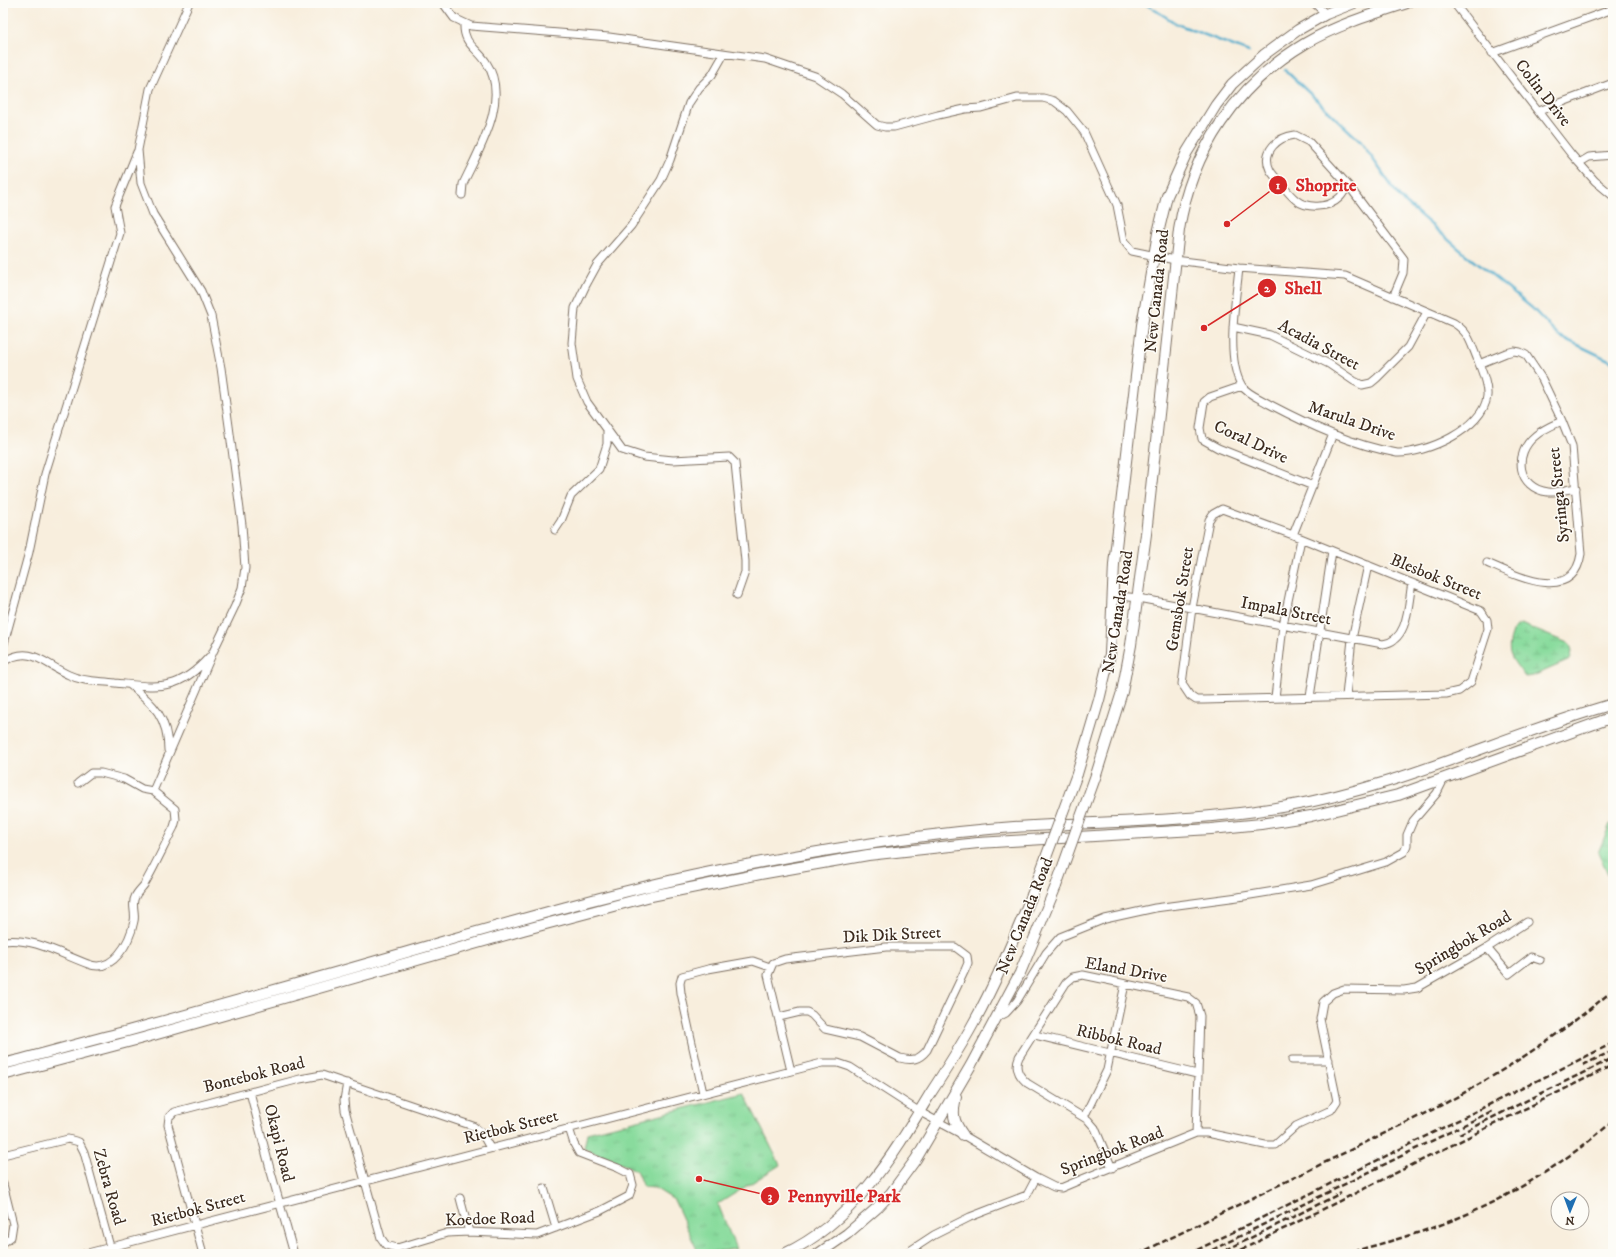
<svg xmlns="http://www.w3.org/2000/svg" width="1616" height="1257" viewBox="0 0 1616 1257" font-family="'IM FELL DW Pica',serif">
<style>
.wetland{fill:url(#wetland-marsh);stroke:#62825e}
.park{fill:url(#park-tufts);stroke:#62825e}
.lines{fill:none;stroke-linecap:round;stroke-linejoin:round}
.stream{stroke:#4daccc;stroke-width:2.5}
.street-casing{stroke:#7d6f61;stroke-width:9}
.secondary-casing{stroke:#7d6f61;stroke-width:12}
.street{stroke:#fff;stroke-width:7}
.secondary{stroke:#fff;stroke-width:10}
.rail{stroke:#3b2a1e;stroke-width:2.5;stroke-dasharray:6 3;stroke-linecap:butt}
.secondary-bridge-casing{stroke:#7d6f61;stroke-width:12;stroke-linecap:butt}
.secondary-bridge{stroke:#fff;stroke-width:10}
.labels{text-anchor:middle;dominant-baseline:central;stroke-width:3;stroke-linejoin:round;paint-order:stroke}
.street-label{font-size:17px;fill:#3b2a1e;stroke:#fdfcf7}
.leader{fill:none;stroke:#d62828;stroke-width:1.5}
.callout-dot{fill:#d62828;stroke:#fdfcf7;stroke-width:1.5}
.mark-label{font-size:12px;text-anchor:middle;font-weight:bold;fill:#fff}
.callout-label{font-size:18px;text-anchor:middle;font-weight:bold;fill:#d62828;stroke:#fdfcf7;stroke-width:3;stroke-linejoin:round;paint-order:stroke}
</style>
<defs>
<pattern id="wetland-marsh" width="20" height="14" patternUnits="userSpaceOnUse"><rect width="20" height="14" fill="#89db9d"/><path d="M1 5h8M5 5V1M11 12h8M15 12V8" fill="none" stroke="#77bc87"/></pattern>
<pattern id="park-tufts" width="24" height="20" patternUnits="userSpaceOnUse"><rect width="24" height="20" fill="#89db9d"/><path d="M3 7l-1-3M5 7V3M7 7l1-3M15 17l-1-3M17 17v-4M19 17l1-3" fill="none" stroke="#77bc87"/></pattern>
</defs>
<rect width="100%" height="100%" fill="#fdfcf7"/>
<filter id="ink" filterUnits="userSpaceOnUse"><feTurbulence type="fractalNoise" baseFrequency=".025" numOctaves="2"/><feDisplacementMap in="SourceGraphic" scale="8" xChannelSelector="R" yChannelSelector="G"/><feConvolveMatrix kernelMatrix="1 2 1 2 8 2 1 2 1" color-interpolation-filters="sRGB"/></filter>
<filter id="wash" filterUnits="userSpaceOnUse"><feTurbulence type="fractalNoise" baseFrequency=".012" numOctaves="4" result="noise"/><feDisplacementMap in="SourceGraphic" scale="16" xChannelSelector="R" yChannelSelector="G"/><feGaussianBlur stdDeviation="0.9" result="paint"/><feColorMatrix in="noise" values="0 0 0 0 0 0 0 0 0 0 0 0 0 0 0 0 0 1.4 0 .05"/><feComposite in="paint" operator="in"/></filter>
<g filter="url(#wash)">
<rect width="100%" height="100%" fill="#f8eedd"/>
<path class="wetland" d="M1521 624 1570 644 1572 651 1570 660 1533 676 1525 677C1510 656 1504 653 1515 627Z
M1610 824H1613V874L1608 875 1598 853Z"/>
<path class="park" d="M744 1093 780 1165 718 1204 736 1249 699 1254 674 1200 655 1188 643 1187 636 1170 584 1148 587 1133Z"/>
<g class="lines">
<path class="stream" d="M1144 3 1177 24 1249 52
M1285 70 1361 142 1400 198 1465 254 1532 308 1559 336 1613 362"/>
</g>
</g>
<g filter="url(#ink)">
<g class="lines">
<g class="street-casing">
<path id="street" d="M443 3 454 18 471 26 609 37 765 59 815 76 842 94 877 125 885 127H894L938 115 965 109 981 108 1017 98H1043L1054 101 1067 111 1084 132 1117 205 1124 241 1132 251 1175 260 1239 268 1345 276 1454 323C1469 333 1470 341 1477 358 1481 369 1488 384 1487 396 1484 429 1425 454 1397 453 1352 445 1309 425 1269 404 1261 399 1247 394 1242 386 1225 359 1236 299 1239 268
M1314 3 1326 14
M1454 3 1571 154 1595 181 1613 196
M1492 53 1613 9
M724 54 712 75 699 88 689 103 670 160 661 180 631 226 597 265 586 285 575 308 572 343 577 379 587 402 622 450 644 457 673 460 729 457 735 463 745 561V572L737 595
M1539 111 1613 83
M1295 135 1309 142 1348 185C1345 189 1343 195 1339 198 1329 208 1307 209 1296 200 1291 196 1286 190 1282 185 1278 180 1273 175 1270 170 1261 151 1278 137 1295 135Z
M1579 163 1589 157 1613 155
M1348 185 1404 259 1403 273 1393 297
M462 195 463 184C479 149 511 99 486 62 476 47 463 44 464 24
M1233 327 1270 335 1329 364 1354 381 1362 385 1371 383 1377 378 1408 347 1427 312
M1479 364 1506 353 1514 351 1520 352 1526 355 1542 379 1562 421 1572 446 1581 554C1573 605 1515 575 1487 563
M1242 386 1210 397 1204 402 1200 428 1202 439 1218 448 1313 486
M1562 421C1553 425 1543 429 1535 436 1513 454 1517 488 1548 492 1557 493 1567 489 1576 488
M1222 509 1293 535 1481 611 1487 620 1488 629 1471 682 1459 691 1446 694 1203 700H1196L1190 696 1182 684 1192 608 1209 520 1213 514Z
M555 530 561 521 571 496 599 469 607 444V431
M1293 535 1333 434
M1112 595 1138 598 1383 644C1409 641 1408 603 1412 583
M3 647 29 552 45 474 120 233 115 206 137 152
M3 662C31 644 44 664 69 675 83 682 100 681 115 683 157 687 177 693 209 657
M130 685C154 704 168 718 168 750
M1346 696 1352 639 1368 565
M1310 697 1332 551
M1275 698 1283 625 1301 539
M153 791 213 652 235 606 242 588 245 568 242 525 229 426 221 368 211 316 201 291 153 214 141 183 138 150 150 89 189 3
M3 941C32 937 61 954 88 964 113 974 130 942 134 921 136 913 131 904 135 897 137 892 141 889 144 885 155 866 164 846 174 827L176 820 175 809 153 791 142 789 124 779 101 773H91L78 783
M1487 948 1509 974 1531 957 1540 960
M779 1017 800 1012H807L812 1015 825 1029 860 1037 900 1058C912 1061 919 1060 927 1050L965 970 968 963 967 956 955 947H886L785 959 773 963 768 975 791 1071
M998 1017 1006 1013 1017 1001 1046 953 1060 937 1105 919 1155 908 1238 897 1311 885 1386 862 1404 852 1407 845V835L1413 821 1437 793 1444 779
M1035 1035 1197 1074
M1292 1060H1329
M347 1083 344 1100 345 1110 381 1238 386 1245 397 1248 447 1233 469 1232 537 1235 600 1211 629 1196 633 1185 630 1174 618 1168 579 1153 574 1144 569 1128
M250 1092 269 1165 294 1254
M703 1093 681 993 680 983 682 976 708 969 753 961 770 967
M1084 1117 1107 1070 1125 984
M3 1155 68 1139 79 1142 84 1152 112 1254
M1112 1168 1095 1128 1088 1120 1027 1083C1019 1076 1014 1068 1019 1057L1066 983 1073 977 1083 975 1188 997 1196 1003 1200 1016 1196 1133
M3 1184 13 1224 11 1237 3 1243
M544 1188 556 1228
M460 1198 469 1232
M84 1254 822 1063H838L850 1067 920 1112 963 1135 1036 1178 1054 1187 1061 1188 1080 1180 1196 1133H1207L1265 1145H1275L1296 1126 1331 1110 1337 1101 1320 1019 1323 1002 1333 993 1344 989 1404 990 1417 988 1487 948 1527 922
M203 1254 168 1125 169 1117 174 1112 300 1079 322 1075 473 1126 481 1132 490 1148
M905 1254 934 1235 970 1217 1027 1195 1036 1178"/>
</g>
<g class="secondary-casing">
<path id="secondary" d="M1077 774 1099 700 1110 654 1114 564 1142 325 1158 233 1167 196 1187 152 1216 105 1232 84 1265 54 1298 30 1326 14 1354 3
M1096 775 1122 692 1131 645 1146 534 1179 230C1191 151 1237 84 1306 43 1337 25 1373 14 1407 3
M3 1064C44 1054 83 1042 124 1032 233 1002 343 971 452 939 543 913 634 887 726 869 821 850 918 834 1014 827 1105 821 1198 822 1288 806 1401 787 1504 735 1613 704
M3 1075 143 1038 523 930 651 896 760 874 868 855 978 843 1211 829 1261 824 1311 816 1398 795 1613 717
M956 1097C952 1114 953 1121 963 1135
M784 1254C853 1222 892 1157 930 1094 945 1071 960 1048 973 1024 996 983 1014 938 1032 895
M818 1254 847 1234 877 1208 891 1193 916 1159 971 1065 1020 973 1056 886"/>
</g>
<use href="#street" class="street"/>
<use href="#secondary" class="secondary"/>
<path class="rail" d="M1583 1065 1608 1053
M1459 1134 1613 1058
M1138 1254 1442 1105C1503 1072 1560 1035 1613 990
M1189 1254 1613 1043
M1204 1254 1492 1111
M1218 1254 1341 1193
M1233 1254 1613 1065
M1344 1254C1368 1247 1393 1241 1417 1233 1489 1210 1556 1171 1613 1121"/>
<g class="secondary-bridge-casing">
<path id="secondary-bridge" d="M1056 886 1096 775
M1032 895 1077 774"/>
</g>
<use href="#secondary-bridge" class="secondary-bridge"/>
</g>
</g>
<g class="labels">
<g class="street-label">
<text transform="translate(1543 93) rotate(52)">Colin Drive</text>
<text transform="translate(1157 291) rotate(-84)">New Canada Road</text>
<text transform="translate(1319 345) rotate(28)">Acadia Street</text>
<text transform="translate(1352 421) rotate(19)">Marula Drive</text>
<text transform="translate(1251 442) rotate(25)">Coral Drive</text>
<text transform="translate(1559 495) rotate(-96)">Syringa Street</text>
<text transform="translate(1436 577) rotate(22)">Blesbok Street</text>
<text transform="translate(1180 599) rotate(-81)">Gemsbok Street</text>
<text transform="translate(1286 611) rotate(11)">Impala Street</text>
<text transform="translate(1118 612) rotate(-81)">New Canada Road</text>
<text transform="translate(1025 916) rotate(-68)">New Canada Road</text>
<text transform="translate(892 935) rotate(-3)">Dik Dik Street</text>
<text transform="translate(1463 943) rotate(-31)">Springbok Road</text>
<text transform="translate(1126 970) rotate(10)">Eland Drive</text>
<text transform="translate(1119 1040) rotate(13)">Ribbok Road</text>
<text transform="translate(254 1075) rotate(-14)">Bontebok Road</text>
<text transform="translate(511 1127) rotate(-14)">Rietbok Street</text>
<text transform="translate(279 1143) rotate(76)">Okapi Road</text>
<text transform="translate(1112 1151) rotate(-21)">Springbok Road</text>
<text transform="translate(109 1187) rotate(74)">Zebra Road</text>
<text transform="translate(198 1209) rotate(-15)">Rietbok Street</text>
<text transform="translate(490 1219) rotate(-2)">Koedoe Road</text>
</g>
</g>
<path class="leader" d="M1227 224L1278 185M1204 328L1267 288M699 1179L770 1196"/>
<g class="callout-dot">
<circle cx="1227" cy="224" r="4"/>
<circle cx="1204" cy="328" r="4"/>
<circle cx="699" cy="1179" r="4"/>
<circle cx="1278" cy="185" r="10"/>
<circle cx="1267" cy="288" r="10"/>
<circle cx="770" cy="1196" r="10"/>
</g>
<g class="mark-label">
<text x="1278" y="189">1</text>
<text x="1267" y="292">2</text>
<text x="770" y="1200">3</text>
</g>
<g class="callout-label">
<text x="1326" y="191">Shoprite</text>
<text x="1303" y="294">Shell</text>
<text x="844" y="1202">Pennyville Park</text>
</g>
<rect width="1616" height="1257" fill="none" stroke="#fdfcf7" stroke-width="16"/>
<g transform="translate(1570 1211) rotate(181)"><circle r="19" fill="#fdfcf7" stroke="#afa8a0"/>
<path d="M0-3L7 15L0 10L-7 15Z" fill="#1f6fb2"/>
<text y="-6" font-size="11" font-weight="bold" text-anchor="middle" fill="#3b2a1e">N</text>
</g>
</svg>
